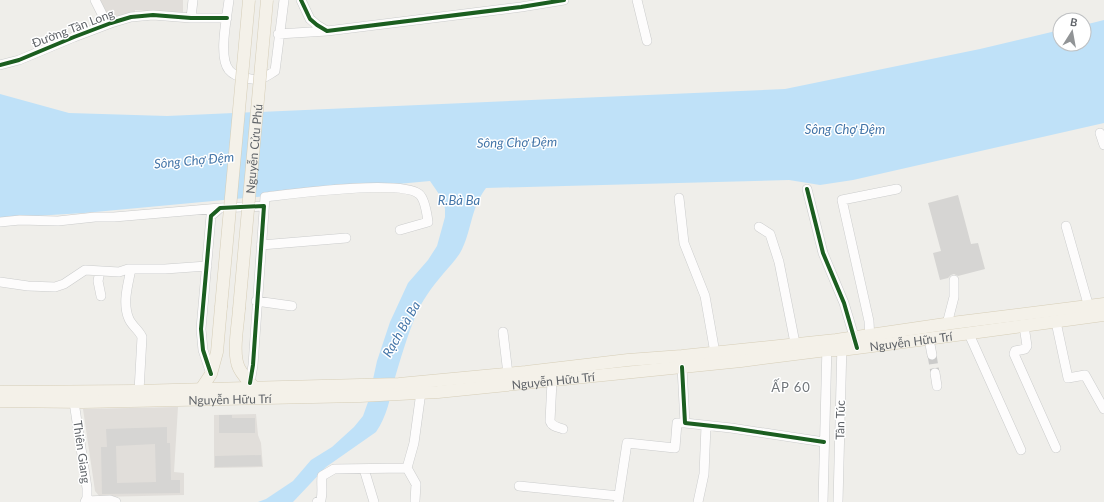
<svg xmlns="http://www.w3.org/2000/svg" width="1104" height="502" viewBox="0 0 1104 502" font-family="Lato,sans-serif">
<style>
.education{fill:#e1deda}
.water{fill:#bfe1f8}
.building{fill:#d6d5d3;fill-rule:evenodd}
.lines{fill:none;stroke-linecap:round;stroke-linejoin:round}
.minor-tunnel{stroke:#cbcbca;stroke-width:9;stroke-dasharray:9 4.5;stroke-linecap:butt}
.minor-casing{stroke:#cbcccc;stroke-width:10}
.major-casing{stroke:#d6ceb8;stroke-width:13}
.minor{stroke:#fdfcfc;stroke-width:9}
.major{stroke:#f4f1e9;stroke-width:12}
.major-bridge-casing{stroke:#d6ceb8;stroke-width:13;stroke-linecap:butt}
.major-bridge{stroke:#f4f1e9;stroke-width:12}
.cycleway-casing{stroke:#fff;stroke-width:6}
.cycleway{stroke:#1b5e20;stroke-width:4}
.labels{text-anchor:middle;dominant-baseline:central;stroke-width:3;stroke-linejoin:round;paint-order:stroke}
.street-label{font-size:12px;fill:#5f6368;stroke:#fff}
.water-label{font-size:13px;font-style:italic;fill:#4375a8;stroke:#fff}
.neighbourhood-label{font-size:13px;letter-spacing:1px;fill:#70757a;stroke:#fff}
</style>
<rect width="100%" height="100%" fill="#efeeea"/>
<path class="education" d="M98 0H183V15L135 10V15L107 18Z
M178 407 174 472 184 473V495L100 497 95 491 83 409Z
M256 414 258 435 261 443 263 467 214 468V415Z"/>
<path class="water" d="M1104 20V123L853 180 820 185 789 180 486 188C470 209 472 231 460 253 455 261 449 267 443 274 432 287 421 302 415 317 407 337 400 360 394 381 390 399 387 416 376 432L326 467 293 502H258L266 499 293 481 311 460 332 447 354 427 363 416 368 402 377 361 390 322 408 283 428 260 437 246 442 228 445 217V209L443 200 430 181 84 213 0 218V94L69 113 167 116 785 89 980 49 1060 30V44H1084V25Z"/>
<path class="building" d="M958 195 971 244 978 243 985 269 958 276 954 274 951 275 948 278 940 280 933 253 941 251 928 203Z
M219 415H232V418H255V433H219Z
M167 427V443H170L171 480H180V493L102 494 101 447H107L106 429ZM155 444 156 482 117 483 116 446Z
M261 455 262 466 215 467V456Z"/>
<g class="lines">
<path class="minor-tunnel" d="M932 355 935 373"/>
<g class="minor-casing">
<path id="minor" d="M95 0 105 20 111 23
M229 0C227 17 218 57 229 70 233 75 238 76 243 77 260 82 260 80 275 71L284 0
M301 0 310 19 317 25 327 31 521 7 564 0
M637 0 647 41
M191 18 193 0
M278 34 327 31
M0 65 19 60 74 37 111 23 131 17 153 15 191 18H227
M1100 133 1104 145
M807 189 823 253 844 303 856 343
M679 198 684 243 705 296 715 353
M0 222 20 220 58 221 95 217H114L220 208 264 206
M1066 226 1090 311
M759 227 770 234 779 262 795 343
M261 245 346 238
M131 269C128 285 122 303 129 319 132 326 139 330 142 337L139 391
M100 271 98 281 101 296
M0 282 28 286 55 287 64 284 85 270 119 272 128 269H165L207 266
M256 301 292 306
M1056 322 1068 378 1085 375 1104 409
M947 324 954 297V280
M1024 326 1027 346 1025 349 1015 351 1014 354 1056 448
M503 332 508 374
M969 334 1021 450
M929 339 932 355
M870 341 869 321 842 200 897 189
M682 367 685 423 731 428 824 442
M935 373 937 386
M211 374 203 350 201 329 211 216 220 208
M552 381 550 421C552 427 558 427 563 429
M250 383 253 365 265 197C291 194 401 179 419 194 425 199 427 214 428 222L400 230
M74 402 87 488V498L85 502
M364 469 374 502
M519 486 619 496
M86 501 110 500 116 502
M415 501 416 484 407 468 414 443 421 392
M317 502 321 500C323 492 321 484 322 476L334 469 407 468
M618 502 627 443 675 448 677 423H685
M698 502 704 474 706 426
M823 502 827 345
M838 502 842 343"/>
</g>
<g class="major-casing">
<g id="major">
<path d="M239 309C238 325 232 354 239 368 243 376 249 382 255 388"/>
<path d="M201 389 211 374 217 352 221 307"/>
<path d="M0 392 136 391 399 384 526 372 628 360 682 356 836 340 952 323 1104 304"/>
<path id="s1" d="M0 401 83 402 178 400 360 396 438 392 741 361 827 350H841L919 340 1104 315"/>
</g>
</g>
<use href="#minor" class="minor"/>
<use href="#major" class="major"/>
<g class="major-bridge-casing">
<g id="major-bridge">
<path d="M221 307 249 0"/>
<path id="s2" d="M239 309 267 0"/>
</g>
</g>
<use href="#major-bridge" class="major-bridge"/>
<g class="cycleway-casing">
<path id="cycleway" d="M301 0 310 19 317 25 327 31 521 7 564 0
M0 65 19 60 74 37 111 23 131 17 153 15 191 18H227
M807 189 823 253 844 303 857 348
M682 367 685 423 731 428 824 442
M211 374 203 350 201 329 211 216 220 208 264 206 253 365 250 383"/>
</g>
<use href="#cycleway" class="cycleway"/>
</g>
<g class="labels">
<g class="street-label">
<text transform="translate(73 28) rotate(-21)">Đường Tân Long</text>
<text stroke="none"><textPath href="#s2" startOffset="161">Nguyễn Cửu Phú</textPath></text>
<text stroke="none"><textPath href="#s1" startOffset="914">Nguyễn Hữu Trí</textPath></text>
<text stroke="none"><textPath href="#s1" startOffset="554">Nguyễn Hữu Trí</textPath></text>
<text stroke="none"><textPath href="#s1" startOffset="230">Nguyễn Hữu Trí</textPath></text>
<text transform="translate(840 420) rotate(-89)">Tân Túc</text>
<text transform="translate(82 452) rotate(82)">Thiên Giang</text>
</g>
<g class="water-label">
<text x="845" y="129">Sông Chợ Đệm</text>
<text transform="translate(517 142) rotate(-1)">Sông Chợ Đệm</text>
<text transform="translate(194 160) rotate(-5)">Sông Chợ Đệm</text>
<text x="459" y="200">R.Bà Ba</text>
<text transform="translate(401 329) rotate(-60)">Rạch Bà Ba</text>
</g>
<g class="neighbourhood-label">
<text x="791" y="387">ẤP 60</text>
</g>
</g>
<g transform="translate(1072 32) rotate(11)"><circle r="19" fill="#ffffff" stroke="#bfc1c3"/>
<path d="M0-3L7 15L0 10L-7 15Z" fill="#919496"/>
<text y="-6" font-size="11" font-weight="bold" text-anchor="middle" fill="#5f6368">B</text>
</g>
</svg>
